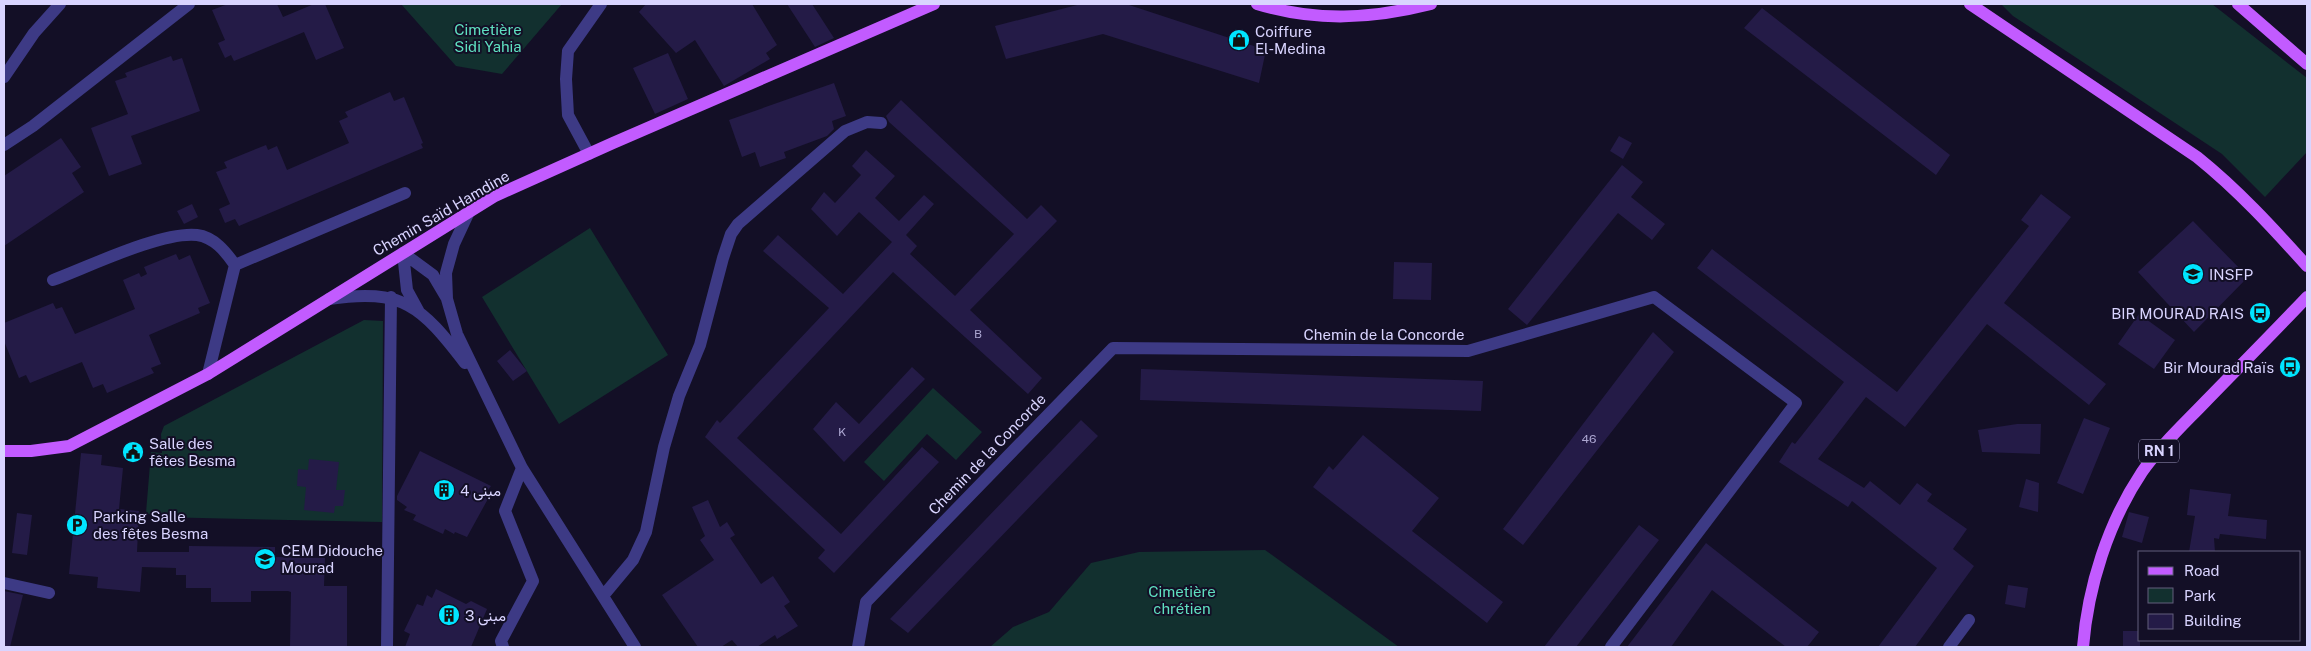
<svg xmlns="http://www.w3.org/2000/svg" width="2311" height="651" viewBox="0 0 2311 651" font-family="'Public Sans',Vazirmatn,sans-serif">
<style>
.green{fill:#12302f}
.building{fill:#241b47}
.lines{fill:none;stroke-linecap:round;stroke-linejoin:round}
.minor{stroke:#3d3a85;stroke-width:12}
.major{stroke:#c25bff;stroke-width:12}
.labels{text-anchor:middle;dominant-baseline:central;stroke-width:4;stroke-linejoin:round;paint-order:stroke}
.number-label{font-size:12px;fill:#aca6d1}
.shield{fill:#130f26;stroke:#9e99be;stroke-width:1}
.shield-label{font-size:14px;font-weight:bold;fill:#d9d4ff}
.park-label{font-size:15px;fill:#5fe0c0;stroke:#130f26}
.poi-label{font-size:15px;fill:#d9d4ff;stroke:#130f26;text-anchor:start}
.street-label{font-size:15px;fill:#d9d4ff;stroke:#130f26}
</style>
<rect width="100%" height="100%" fill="#130f26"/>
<path class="green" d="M401 4H562L502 74 456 66Z
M2001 4H2212L2307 78V152L2265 197 2222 154 2013 16Z
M590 228 668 355 559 424 482 297Z
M364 320 383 321 382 522 157 517 146 513 151 452 162 453 161 434 164 426Z
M933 388 982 432 956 460 927 434 884 481 864 462Z
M1265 550 1399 647H990L1013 627 1049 612 1091 563 1139 552Z"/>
<path class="building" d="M228 4H277L283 17 314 4H325L344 48 316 60 304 32 234 61 231 55 225 58 218 43 225 40 212 10Z
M646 4H752L777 45 766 53 770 59 724 86 695 40 676 53 639 12Z
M787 4H812L834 38 815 47Z
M1081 4H1126L1266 50 1259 83 1103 34 1006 59 995 26Z
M1762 8 1950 155 1936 175 1744 28Z
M668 53 688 99 655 114 633 68Z
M171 56 173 61 182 58 200 111 131 136 142 164 109 176 91 128 128 114 115 81 127 77 125 73Z
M834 83 846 116 832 121 834 129 827 136 784 152 786 158 760 167 755 152 742 157 729 120Z
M390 92 394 101 404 97 423 143 421 144 423 148 239 226 235 219 225 223 219 209 230 204 216 172 227 168 224 162 266 145 268 150 277 146 287 170 349 143 339 121 348 117 345 112Z
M901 100 1027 219 1041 205 1057 221 970 310 1042 378 1028 394 893 272 737 438 841 534 922 447 939 462 834 573 818 558 825 550 705 437 717 420 720 423 829 308 763 251 778 235 843 294 892 242 859 212 837 236 811 209 824 192 835 203 861 175 852 166 866 150 895 176 875 198 899 221 924 195 934 204 906 235 917 246 910 254 955 296 1014 234 889 122 886 116Z
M1619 136 1632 143 1623 159 1610 151Z
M61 138 81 167 72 173 84 192 4 246V176Z
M1622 165 1643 182 1631 197 1665 224 1652 240 1618 213 1527 325 1508 309Z
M2041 194 2071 217 2004 303 2106 384 2089 405 1987 324 1905 427 1866 397 1818 459 1864 488 1870 481 1900 505 1917 483 1932 494 1927 501 1967 529 1953 549 1974 566 1915 647H1878L1937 568 1852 501 1848 507 1779 462 1792 442 1795 444 1844 382 1697 268 1712 249 1897 392 2029 226 2021 220Z
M192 204 198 217 184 224 177 211Z
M2193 221 2248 277 2194 332 2138 272Z
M176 254 179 260 190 255 210 303 198 308 200 313 149 335 161 364 151 368 154 373 107 393 103 384 93 388 82 362 30 383 26 375 19 378 4 341V323L53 303 56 309 62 307 75 334 135 309 123 280 139 273 141 277 147 274 144 267Z
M1394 262 1432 263 1431 300 1393 299Z
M2139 314 2175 340 2154 369 2118 344Z
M1653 332 1674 352 1523 545 1503 529Z
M510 350 527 371 513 381 497 361Z
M912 367 925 379 844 462 813 429 836 402 859 424Z
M1141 369 1483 381 1481 411 1140 400Z
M2084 418 2110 428 2083 494 2057 483Z
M1081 420 1098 436 908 633 890 619Z
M2017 424H2041L2040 454 1982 452 1978 430Z
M1363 435 1439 498 1412 531 1503 602 1487 623 1313 487 1329 466 1333 470Z
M420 451 491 486 485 494 489 497 467 537 455 532 454 534 445 529 443 534 413 520 416 515 404 510 407 507 397 500V496Z
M81 453 102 455 101 465 123 468 119 509 139 511 137 552H189V546L275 547V557L325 558 324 586H347V647H290L291 592 288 591H251V602H211V588H186V575H176V568L142 567 140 592 97 588 98 577 69 574Z
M309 459 339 462 336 490H345L343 506H335L334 513 304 510 306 487 297 486 298 469 308 470Z
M2026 479 2039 483 2038 512 2019 507Z
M2190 489 2231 494 2228 516 2267 520 2266 539 2220 534 2219 539 2214 538 2215 552H2189L2195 516 2187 515Z
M708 500 720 527 727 522 735 535 730 538 761 584 773 576 790 602 784 606 798 626 777 639 775 635 757 647H738L732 640 721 647H698L662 595 714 560 700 540 705 536 692 507Z
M2129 512 2149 517 2142 543 2122 537Z
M17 513 32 515 27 555 12 553Z
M1639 525 1659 540 1576 647H1544Z
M1706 543 1819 632 1807 647H1786L1712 590 1671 647H1627Z
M2008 585 2028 588 2025 608 2005 604Z
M436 589 466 604 471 601 487 609 471 647H405L410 634 404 631 417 604 423 606 427 595 432 598Z
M4 591 23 595 10 647H4Z
M2123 631H2140V647H2123Z"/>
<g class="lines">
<path class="minor" d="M4 77 34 33 60 4
M4 145 33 126 189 4
M589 154 568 115 566 79 568 51 601 4
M468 214 454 244 446 273 447 299 457 334 522 468 635 647
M403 253 433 275 446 297
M403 253 407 290 419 312
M235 265 405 193
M53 280C88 267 162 231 197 235 214 237 226 252 235 265L208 374
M329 299C403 288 421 306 465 363
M4 583 49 593
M603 596 633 560 646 532 664 447 679 396 700 345 723 258 731 234 738 224 845 131 867 122 881 123
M387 647 391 297
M503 647 501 641 533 581 505 511 522 468
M858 647 866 602 1113 348 1468 351 1654 297 1796 403 1611 647
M1949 647 1969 620"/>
<path class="major" d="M1257 4C1316 22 1372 19 1431 4
M1970 4 2197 157C2238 190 2272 227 2307 266
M2238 4 2307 64
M4 451H31L69 446 208 374 495 196 613 143 934 4
M2083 647C2088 586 2108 523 2142 472 2160 446 2184 424 2206 401 2240 366 2274 332 2307 297"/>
</g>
<defs>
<g id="shop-disc" transform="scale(1.125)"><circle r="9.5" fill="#00e5ff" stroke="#130f26"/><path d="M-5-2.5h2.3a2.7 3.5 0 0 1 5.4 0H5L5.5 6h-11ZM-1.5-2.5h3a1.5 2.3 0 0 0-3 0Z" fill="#111"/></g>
<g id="university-disc" transform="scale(1.125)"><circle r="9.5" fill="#00e5ff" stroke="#130f26"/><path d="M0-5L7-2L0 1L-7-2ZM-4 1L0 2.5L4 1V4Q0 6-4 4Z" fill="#111"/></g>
<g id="bus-disc" transform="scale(1.125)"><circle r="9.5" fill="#00e5ff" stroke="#130f26"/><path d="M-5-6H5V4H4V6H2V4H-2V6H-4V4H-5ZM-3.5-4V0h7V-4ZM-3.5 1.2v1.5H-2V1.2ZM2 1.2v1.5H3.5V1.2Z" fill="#111"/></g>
<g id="civic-disc" transform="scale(1.125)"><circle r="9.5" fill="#00e5ff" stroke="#130f26"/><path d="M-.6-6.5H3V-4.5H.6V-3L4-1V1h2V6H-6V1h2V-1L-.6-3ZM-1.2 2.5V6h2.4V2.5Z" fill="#111"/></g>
<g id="building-disc" transform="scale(1.125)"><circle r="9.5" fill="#00e5ff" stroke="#130f26"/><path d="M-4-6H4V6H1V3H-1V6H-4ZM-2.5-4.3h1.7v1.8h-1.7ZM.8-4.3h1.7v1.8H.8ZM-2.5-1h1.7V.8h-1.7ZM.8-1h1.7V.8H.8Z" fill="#111"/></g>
<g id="parking-disc" transform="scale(1.125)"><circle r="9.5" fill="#00e5ff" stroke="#130f26"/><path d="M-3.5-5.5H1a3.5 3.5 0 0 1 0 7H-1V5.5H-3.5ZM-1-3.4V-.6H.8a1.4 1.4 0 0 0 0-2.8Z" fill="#111"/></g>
<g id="school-disc" transform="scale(1.125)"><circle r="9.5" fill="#00e5ff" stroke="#130f26"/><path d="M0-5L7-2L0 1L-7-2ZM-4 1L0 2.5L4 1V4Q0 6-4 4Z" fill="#111"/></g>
</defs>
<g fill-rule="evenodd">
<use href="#shop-disc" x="1239" y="40"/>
<use href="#university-disc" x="2193" y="274"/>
<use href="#bus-disc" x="2260" y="313"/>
<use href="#bus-disc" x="2290" y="367"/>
<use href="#civic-disc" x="133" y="452"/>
<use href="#building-disc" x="444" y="490"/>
<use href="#parking-disc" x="77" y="525"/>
<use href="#school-disc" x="265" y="559"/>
<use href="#building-disc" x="449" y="615"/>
</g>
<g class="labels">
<g class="number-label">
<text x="978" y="334">B</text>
<text x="842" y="432">K</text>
<text x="1589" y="439">46</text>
</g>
<rect class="shield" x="2139" y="439.5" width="40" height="23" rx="4"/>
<g class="shield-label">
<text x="2159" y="451">RN 1</text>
</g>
<g class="park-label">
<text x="488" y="29">Cimetière<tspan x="488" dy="17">Sidi Yahia</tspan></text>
<text x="1182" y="591">Cimetière<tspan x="1182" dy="17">chrétien</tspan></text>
</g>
<g class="poi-label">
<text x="1255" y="31">Coiffure<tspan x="1255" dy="17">El-Medina</tspan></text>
<text x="2209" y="274">INSFP</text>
<text x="2244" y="313" text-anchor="end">BIR MOURAD RAIS</text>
<text x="2274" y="367" text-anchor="end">Bir Mourad Raïs</text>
<text x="149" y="443">Salle des<tspan x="149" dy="17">fêtes Besma</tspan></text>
<text x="460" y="490">مبنى 4</text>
<text x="93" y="516">Parking Salle<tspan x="93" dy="17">des fêtes Besma</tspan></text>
<text x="281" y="550">CEM Didouche<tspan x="281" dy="17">Mourad</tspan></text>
<text x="465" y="615">مبنى 3</text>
</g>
<g class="street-label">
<text transform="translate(441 213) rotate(-30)">Chemin Saïd Hamdine</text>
<text x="1384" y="334">Chemin de la Concorde</text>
<text transform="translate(987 454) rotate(-46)">Chemin de la Concorde</text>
</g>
</g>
<rect width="2311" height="651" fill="none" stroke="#d9d4ff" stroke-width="10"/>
<rect x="2138" y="551" width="162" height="90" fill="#130f26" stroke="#625e7d"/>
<rect x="2148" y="567" width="25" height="8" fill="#c25bff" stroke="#625e7d"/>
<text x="2184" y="576" font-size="15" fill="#d9d4ff">Road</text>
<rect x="2148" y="588" width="25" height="15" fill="#12302f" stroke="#625e7d"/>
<text x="2184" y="601" font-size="15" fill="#d9d4ff">Park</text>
<rect x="2148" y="614" width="25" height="15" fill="#241b47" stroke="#625e7d"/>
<text x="2184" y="626" font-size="15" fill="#d9d4ff">Building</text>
</svg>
